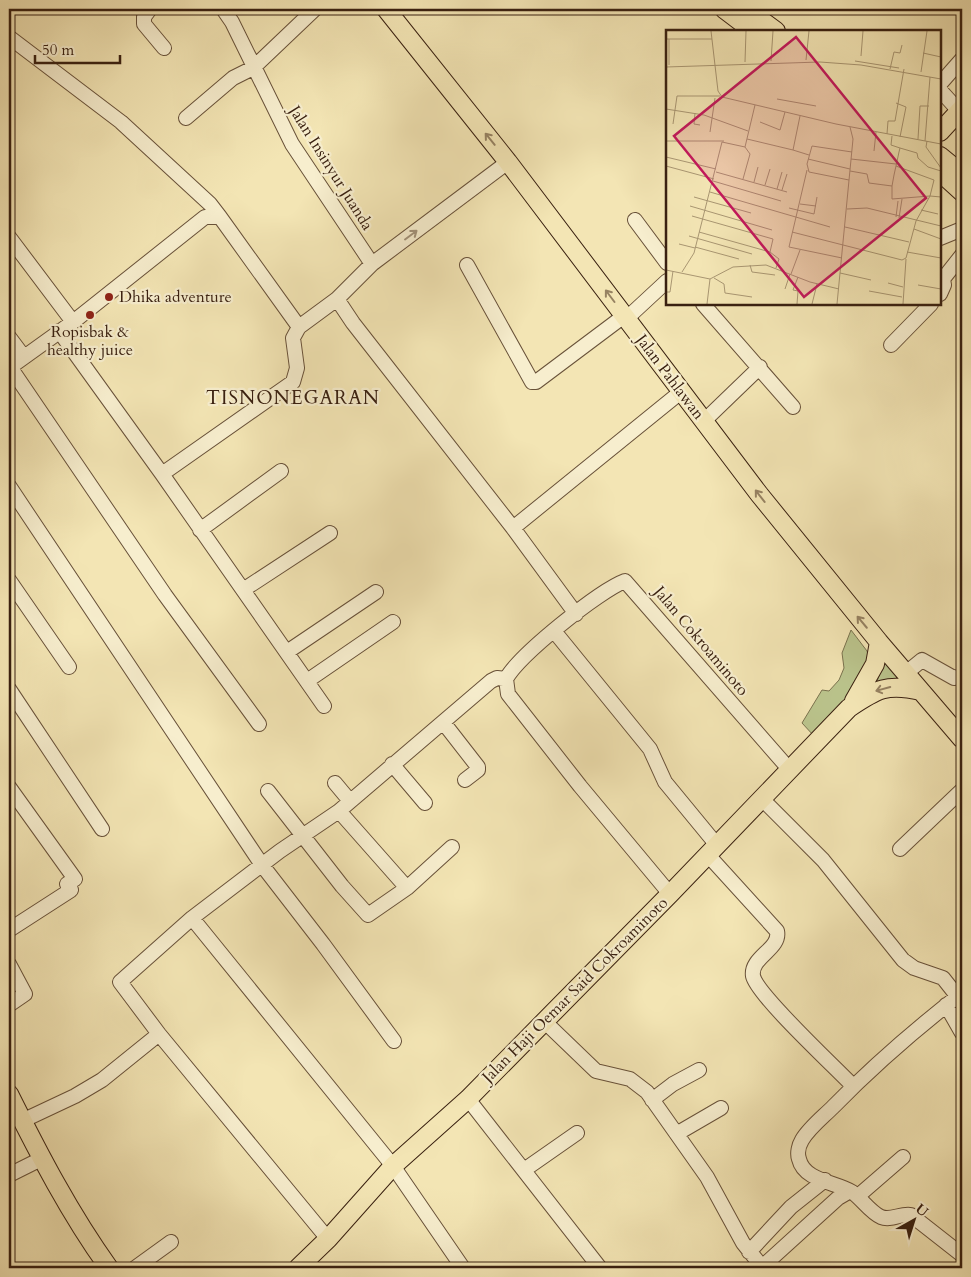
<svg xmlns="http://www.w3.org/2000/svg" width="971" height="1277" viewBox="0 0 971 1277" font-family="Cardo,serif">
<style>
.green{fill:#bbc58d;stroke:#7a724e}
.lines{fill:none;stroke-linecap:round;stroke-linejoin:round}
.minor-casing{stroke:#685139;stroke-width:16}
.major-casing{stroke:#392010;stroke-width:20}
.minor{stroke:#f7eece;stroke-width:14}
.major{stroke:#f3e5b4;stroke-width:18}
.oneway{stroke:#968262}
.oneway2{stroke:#a29178}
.poi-dot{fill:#8f2418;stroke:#f7eece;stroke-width:2}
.labels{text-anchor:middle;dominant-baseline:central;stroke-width:4.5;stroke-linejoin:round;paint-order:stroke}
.street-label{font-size:16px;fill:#392010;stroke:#f7eece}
.poi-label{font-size:16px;fill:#392010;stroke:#f7eece;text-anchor:start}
.quarter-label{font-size:19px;letter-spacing:1px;fill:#392010;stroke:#f7eece}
.inset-road{fill:none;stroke:#a99672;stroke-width:1}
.view{fill:#c2185b;fill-opacity:0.15;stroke:#c2185b;stroke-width:2.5}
.inset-edge{fill:none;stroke:#392010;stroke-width:2.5}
</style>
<rect width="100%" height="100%" fill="#f3e5b4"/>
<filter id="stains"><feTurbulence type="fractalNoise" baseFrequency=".004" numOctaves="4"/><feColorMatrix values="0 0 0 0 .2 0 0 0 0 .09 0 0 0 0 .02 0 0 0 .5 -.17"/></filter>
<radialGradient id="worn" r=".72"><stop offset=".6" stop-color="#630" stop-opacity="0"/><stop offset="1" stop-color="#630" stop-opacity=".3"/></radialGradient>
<path class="green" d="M851 630 867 651 870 661 846 705 814 736 802 723 822 690 829 691 839 680 844 668 842 653Z
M885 659 901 679 885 680 876 684Z"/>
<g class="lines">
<g class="minor-casing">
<path id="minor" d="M150 9 144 17V24L164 48
M223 9 232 22 292 144 372 264
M9 37 121 122 210 204 220 217
M940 84 962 59
M940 90 959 111
M186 118 233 78 253 68 315 9
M635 220 667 263
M9 237 73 322
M940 238 962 229
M467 265 532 382H536L624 316
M940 276 943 279 944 285 940 294
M943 279 962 255
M337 299 353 323 513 528 682 391
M703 304 793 407
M626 319 667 281
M59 331 162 474 324 706
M9 337 24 357
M891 345 931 304
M10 367 165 595 259 724
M9 368 73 322 205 217H220L299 327
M704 421 760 367
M162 474 293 382 297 368 293 338 299 327 337 299 372 264 508 162
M9 486 262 865 323 944 394 1041
M513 528 576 614
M200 530 281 471
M9 580 69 667
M243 590 330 533
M554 631 650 749 665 782 716 844
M287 652 376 592
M906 673 922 660 954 678 962 676
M307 681 393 622
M9 689 102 829
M443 722 478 767V770L465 780
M392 764 425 803
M335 783 350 801
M9 787 75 879 67 884 71 890 9 930
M268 791 342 886 368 915 407 888 452 847
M761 798 823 860 903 960 914 968 943 978 958 997
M339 811 407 888
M900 849 962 790
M707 854 777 931C781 949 750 957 753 976 757 995 835 1067 853 1086
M670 894 580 786 508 694 506 679C519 655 599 591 625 581L789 769
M192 918 393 1166 463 1268
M9 964 25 994 9 1005
M962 993C917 1028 873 1066 833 1107 823 1117 809 1128 802 1140 799 1145 797 1153 799 1159 804 1181 836 1182 852 1192 862 1199 870 1212 881 1217 891 1221 901 1213 911 1215L962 1255
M946 1005 962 1033
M544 1021 596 1071 630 1079 647 1092 707 1177 743 1243 763 1268
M468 1099 600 1268
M652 1100 673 1084 699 1070
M24 1120 75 1096 102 1080 159 1034
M678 1133 721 1108
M524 1170 577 1133
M9 1175 43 1158
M858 1196 903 1157
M328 1239 159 1034 120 982 192 918 280 851 339 811 491 681 497 678 506 679
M749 1252 791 1207 825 1180
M762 1267 838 1198 850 1191
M135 1268 171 1242"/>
</g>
<g class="major-casing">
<path id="major" d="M386 9 508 162 759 494 879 642 962 739
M724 9 753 31
M746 9 776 31
M940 132 962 108
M940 156 962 174
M940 172 962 192
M854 701 875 664 879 642
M9 1094C39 1154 70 1214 109 1268
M298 1268 328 1239 393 1166 468 1099 670 894 849 708C877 689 887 683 921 691"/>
</g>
<use href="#minor" class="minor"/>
<use href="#major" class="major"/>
</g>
<defs><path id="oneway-shaft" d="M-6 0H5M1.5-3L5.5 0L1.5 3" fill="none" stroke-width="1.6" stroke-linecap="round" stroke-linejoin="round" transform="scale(1.25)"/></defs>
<g class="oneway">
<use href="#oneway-shaft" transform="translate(490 139) rotate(-129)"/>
<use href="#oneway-shaft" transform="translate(610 296) rotate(-127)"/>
<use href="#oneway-shaft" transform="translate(760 496) rotate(-128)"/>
<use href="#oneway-shaft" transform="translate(862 622) rotate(-130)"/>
<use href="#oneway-shaft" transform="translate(883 689) rotate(165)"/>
</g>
<use class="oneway2" href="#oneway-shaft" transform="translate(411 235) rotate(-37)"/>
<g class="poi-dot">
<circle cx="109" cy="297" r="5"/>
<circle cx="90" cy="315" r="5"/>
</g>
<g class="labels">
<g class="street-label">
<text transform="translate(331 168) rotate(58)">Jalan Insinyur Juanda</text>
<text transform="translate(670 377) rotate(53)">Jalan Pahlawan</text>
<text transform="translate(701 641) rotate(50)">Jalan Cokroaminoto</text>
<text transform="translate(575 990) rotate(-45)">Jalan Haji Oemar Said Cokroaminoto</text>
</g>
<g class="poi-label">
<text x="119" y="297">Dhika adventure</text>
<text x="90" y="332" text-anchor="middle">Ropisbak &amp;<tspan x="90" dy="18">healthy juice</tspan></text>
</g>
<g class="quarter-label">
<text x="293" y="398">TISNONEGARAN</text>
</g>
</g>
<g transform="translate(666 30)">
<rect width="275" height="275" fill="#f3e5b4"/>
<path class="inset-road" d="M45 1 52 61 56 67 170 94 275 114M0 9H46M257 23 275 27M195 26 197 1M140 30 143 1M105 31 107 1M189 31 233 38M79 32 80 1M3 35V9M0 37 154 32 195 35 275 49M224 39 228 22 234 23 236 15M255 42 261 1M111 69 150 76M230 73 240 77 234 107M0 79 38 85 82 101M29 83 28 94 34 95M94 92 114 100 119 82M7 94 11 66H54M44 102 49 68M221 104 222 91H229L238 39M226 106 225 115 234 118 233 122 230 136 228 145 226 156V169L264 166 268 150 230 136M81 109 127 120 134 86M252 109 254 76H263M0 111H58M259 111 264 47M261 111 260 117 275 138M79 117 89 75M234 118 251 123 252 128 262 137 275 141M127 120 143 125M208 121 210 102M0 127 50 139M142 129 184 139M185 129 230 134M0 136 48 149M141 140 123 217 176 228M184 141 201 144 203 153 226 156M50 142 121 162M77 149 84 124 79 117M183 150 143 142 141 134 146 116 186 122M47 151 115 171M88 152 92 137M99 155 104 139M111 159 116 142M116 160 121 144M44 162 164 197M28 167 85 183M134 174 150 176M24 176 106 200M123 178 148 184 151 167M181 179 201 178 275 196M255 180 272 184M26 186 107 209 104 222M230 187 232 171M233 188 236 169M179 197 243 212M248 199 275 209M33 202 104 222 113 229 110 238M126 202 236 230 240 228 250 191 264 166 275 167M23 206 86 224M13 214 29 218M29 217 73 229M241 222 275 228M84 235 86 242 109 245M0 240 44 249 67 237 100 235 144 252 173 259M16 242 28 223 56 112 79 117M174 243 205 250M125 244 134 220M48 248 58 254 59 263 86 267M222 253 237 257M252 255 275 259M119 259 124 244M203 261 236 267M0 262H4L7 241M41 274 44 249M131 274 132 261 127 260 132 247M146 274 151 254M171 274 187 109 184 97M237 274 240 229"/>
<path class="view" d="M130 7 260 168 138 267 8 106Z"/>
<rect width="275" height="275" class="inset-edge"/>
</g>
<rect width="971" height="1277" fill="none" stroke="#f3e5b4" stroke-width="30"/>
<rect x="10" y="10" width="951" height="1257" fill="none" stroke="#392010" stroke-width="2.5"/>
<rect x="15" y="15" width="941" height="1247" fill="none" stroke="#392010"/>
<g transform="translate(914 1220) rotate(39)" stroke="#f7eece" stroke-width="4" paint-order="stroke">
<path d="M0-4L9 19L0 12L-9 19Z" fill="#392010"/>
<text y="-8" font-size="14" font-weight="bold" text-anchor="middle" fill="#392010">U</text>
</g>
<path d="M35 55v8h85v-8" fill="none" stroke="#392010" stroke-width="2.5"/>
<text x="42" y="55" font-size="15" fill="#392010" stroke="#f7eece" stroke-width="4" paint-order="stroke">50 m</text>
<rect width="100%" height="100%" filter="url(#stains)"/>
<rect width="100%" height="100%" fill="url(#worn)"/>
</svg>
